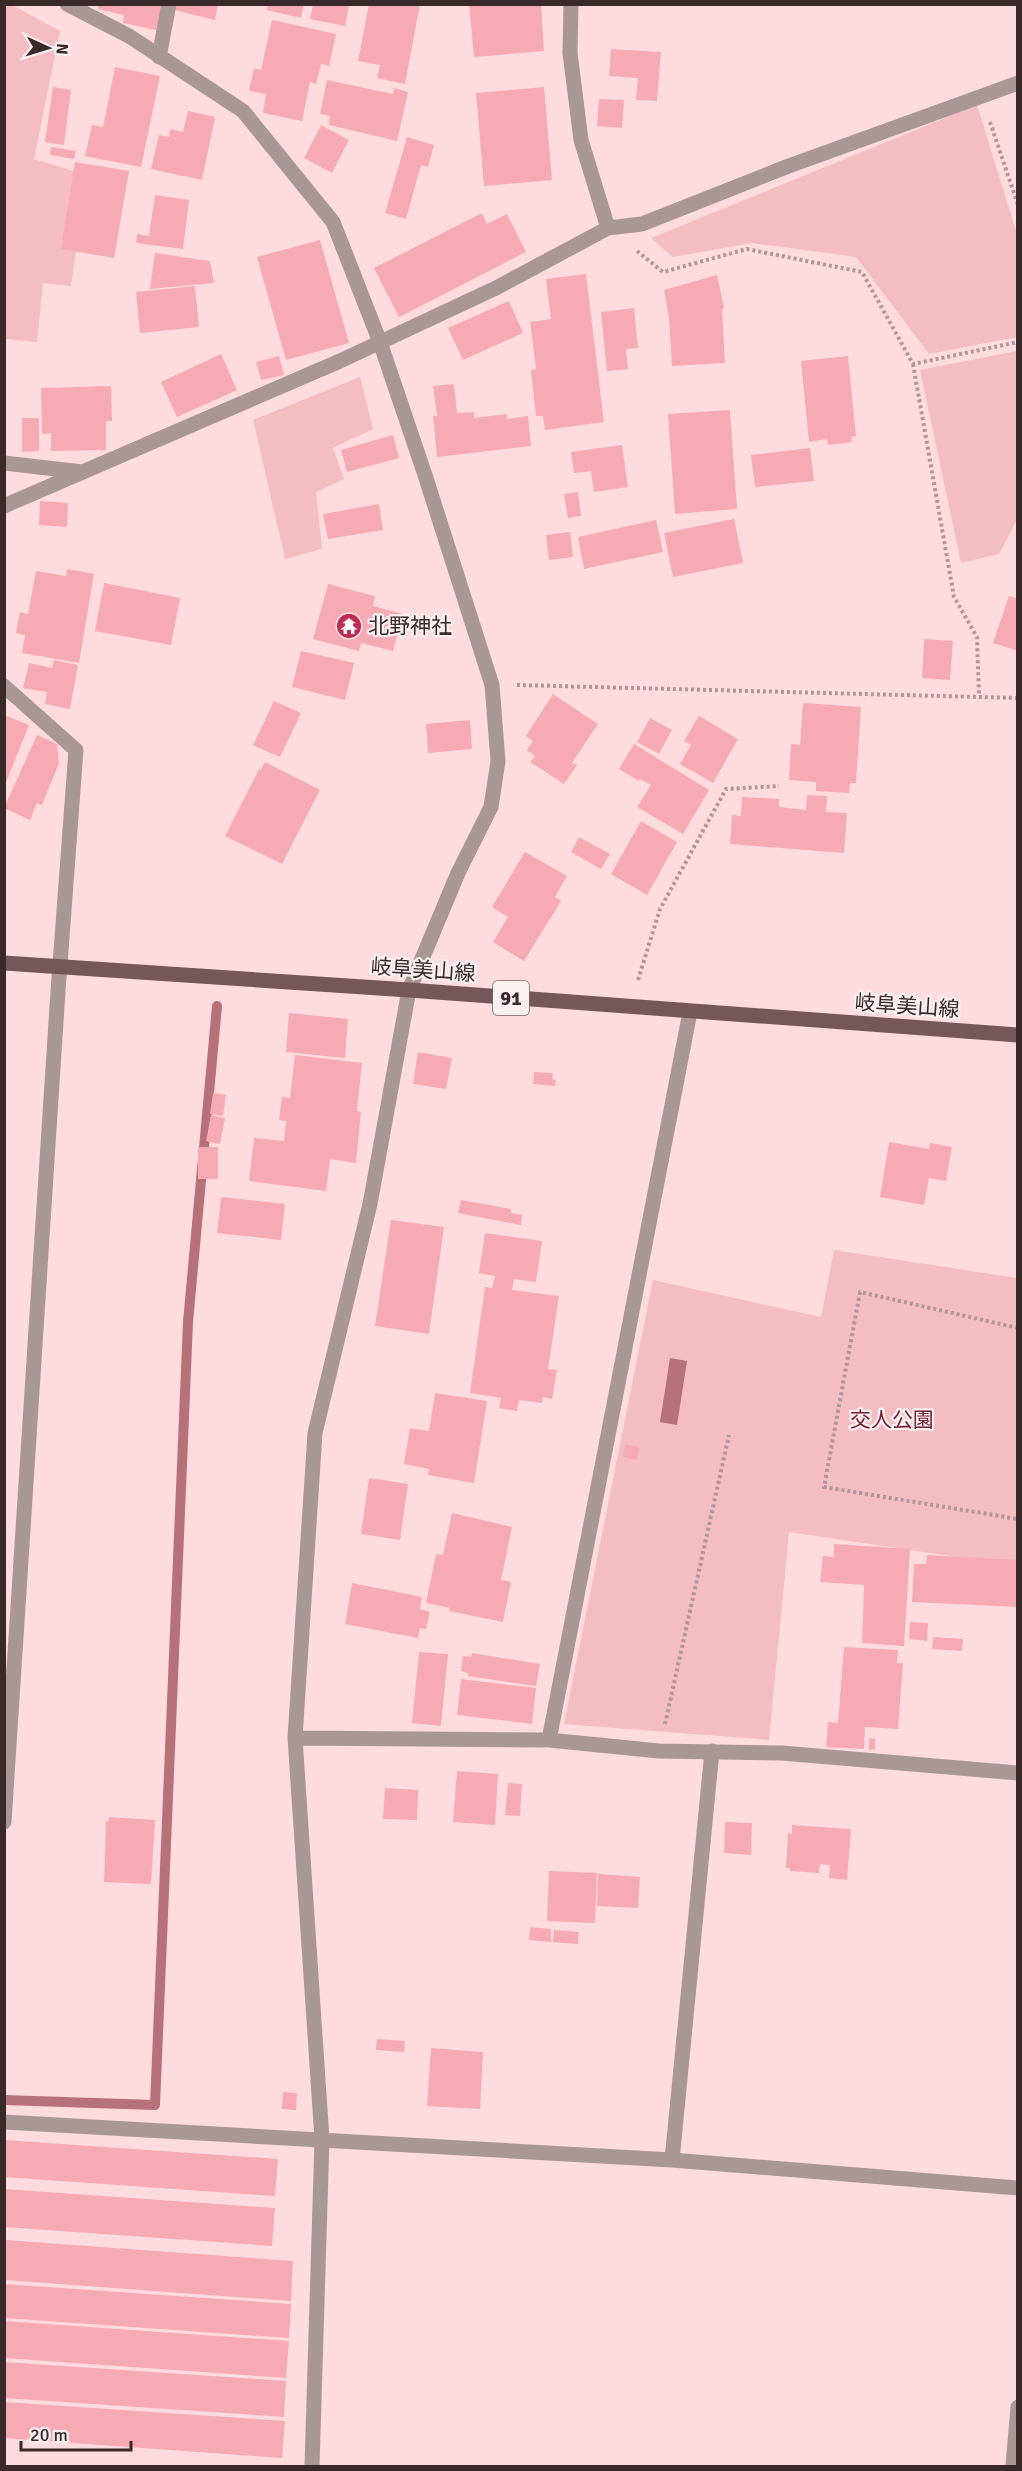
<svg xmlns="http://www.w3.org/2000/svg" width="1022" height="2471" viewBox="0 0 1022 2471" font-family="Signika,'Noto Sans JP',sans-serif">
<style>
.green{fill:#f3bdc2}
.water{fill:#b7717a}
.lines{fill:none;stroke-linecap:round;stroke-linejoin:round}
.stream{stroke:#b7717a;stroke-width:10}
.building{fill:#f6abb4}
.path{stroke:#b19598;stroke-width:4;stroke-dasharray:3 3;stroke-linecap:butt}
.minor{stroke:#a99798;stroke-width:15}
.major{stroke:#755659;stroke-width:15}
.labels{text-anchor:middle;dominant-baseline:central;stroke-width:4.5;stroke-linejoin:round;paint-order:stroke}
.shield{fill:#f9f0f1;stroke:#736566;stroke-width:1.5}
.shield-label{font-size:20px;font-weight:bold;fill:#39292a}
.poi-label{font-size:21px;fill:#39292a;stroke:#f9f0f1;text-anchor:start}
.street-label{font-size:21px;fill:#39292a;stroke:#f9f0f1}
.park-label{font-size:21px;fill:#762033;stroke:#f9f0f1}
</style>
<rect width="100%" height="100%" fill="#fedbde"/>
<path class="green" d="M4 5H12L60 31 34 159 87 175 71 286 43 283 37 342 5 339Z
M977 105 1017 234V337L929 354 856 257 752 243 673 257 651 238Z
M1017 351V520L999 554 961 563 920 370Z
M360 377 373 429 333 448 344 479 316 492 322 549 285 559 253 420Z
M834 1250 1017 1278V1566L789 1532 769 1740 564 1724 653 1280 821 1317Z"/>
<path class="water" d="M670 1358 687 1361 677 1425 660 1422Z"/>
<g class="lines">
<path class="stream" d="M4 2100 155 2105 188 1322 217 1006"/>
</g>
<path class="building" d="M98 4H171L165 32 123 23 124 15 98 9Z
M175 4H218L215 20 174 10Z
M268 4H304L301 18 267 10Z
M313 4H349L345 26 310 19Z
M369 4H420L405 84 377 78 380 65 358 61Z
M469 4H541L544 51 474 57Z
M272 20 336 34 329 66 321 64 316 84 310 82 302 121 263 113 266 94 249 91 254 68 261 70Z
M611 49 661 52 657 101 636 100 638 78 609 76Z
M115 67 160 76 141 167 85 156 92 125 103 127Z
M327 80 393 94 394 88 408 92 397 141 329 125 330 116 320 114Z
M53 87 71 90 64 145 45 142Z
M544 87 552 180 484 186 476 93Z
M599 99 624 100 622 128 597 126Z
M188 111 215 117 202 180 151 169 159 135 169 137 170 129 183 132Z
M321 125 349 140 332 173 304 158Z
M407 137 434 145 428 167 421 165 406 219 385 213Z
M51 147 76 151 74 159 50 155Z
M75 162 129 171 114 258 61 249Z
M155 195 189 200 183 249 136 243 137 234 149 236Z
M482 213 487 224 507 214 526 252 399 317 374 268Z
M320 240 349 343 286 360 257 257Z
M155 253 210 261 214 283 150 289Z
M586 274 604 422 545 430 543 416H536L531 370 536 369 530 322 551 319 546 279Z
M717 275 724 308 722 309 725 363 672 366 669 319 664 290Z
M195 286 199 327 140 333 136 292Z
M509 301 523 333 463 360 448 328Z
M634 308 638 348 626 349 628 369 607 371 601 312Z
M221 354 237 390 177 417 161 382Z
M279 356 284 375 261 380 256 362Z
M848 356 856 436 851 437 852 442 828 445 827 439 809 442 801 361Z
M454 384 457 413 474 412V418L507 414V419L528 416 531 446 437 457 433 416H437L433 386Z
M111 386 112 421H106V450L51 451V433L42 434 41 388Z
M730 410 737 509 675 514 668 414Z
M22 418H39V451L22 452Z
M393 435 399 458 347 472 341 450Z
M622 445 628 487 594 492 591 471 574 473 571 452Z
M810 448 814 481 755 487 751 455Z
M578 492 581 516 568 518 564 494Z
M40 501 68 503 67 527 39 525Z
M379 504 383 530 328 539 323 514Z
M734 519 743 563 673 577 664 533Z
M656 520 663 552 584 569 578 537Z
M570 532 573 557 549 560 546 535Z
M67 569 94 574 79 663 22 653 25 635 16 633 20 612 28 614 36 571 66 576Z
M104 583 180 598 171 645 95 631Z
M328 584 375 596 373 606 403 614 393 651 361 643 359 651 313 639Z
M1009 596 1018 599V651L993 643Z
M924 639 953 641 950 680 922 678Z
M301 651 354 663 345 700 292 687Z
M54 660 78 665 70 709 45 704 47 692 23 688 29 663 52 668Z
M553 694 598 724 572 763 577 765 564 784 530 762 535 756 527 750 533 741 526 736Z
M274 701 301 713 280 757 253 745Z
M803 703 861 707 856 783H850L849 793 816 791V782L789 780 791 744 800 745Z
M4 715 29 725 5 785H4Z
M699 716 738 739 713 783 680 764 691 745 684 741Z
M650 718 672 730 659 754 637 742Z
M470 720 472 749 428 753 426 724Z
M37 735 57 744 59 763 42 805 37 803 30 820 4 808Z
M634 744 709 790 683 834 637 807 651 785 640 779 639 781 619 769Z
M265 762 320 790 282 864 225 836 259 769 261 770Z
M807 795 827 796 826 812 847 813 844 853 730 844 732 815 741 816 742 797 779 799V807L806 810Z
M641 821 677 842 647 895 611 874Z
M579 837 610 854 601 869 571 852Z
M525 852 567 876 555 897 561 901 524 961 493 942 508 917 492 907Z
M289 1013 348 1019 345 1058 286 1052Z
M418 1052 452 1058 446 1089 413 1084Z
M295 1055 362 1063 357 1111 361 1112 356 1163 330 1159 326 1191 249 1181 254 1138 284 1141 286 1121 279 1120 282 1097 290 1098Z
M534 1072 553 1073 552 1079 556 1080 555 1086 533 1084Z
M213 1093 226 1095 223 1116 210 1114Z
M211 1115 225 1118 220 1144 206 1141Z
M889 1142 929 1149 930 1143 952 1147 946 1181 929 1178 924 1205 880 1197Z
M198 1147H218V1179H198Z
M221 1197 285 1204 281 1240 217 1233Z
M461 1200 511 1209V1213L522 1215 521 1225 458 1213Z
M391 1220 444 1227 429 1334 375 1326Z
M485 1233 542 1241 536 1282 514 1279 512 1290 559 1296 548 1369 557 1370 552 1399 543 1397 542 1403 519 1400 517 1411 499 1408 501 1398 470 1393 485 1287 492 1288 495 1276 479 1273Z
M435 1393 487 1401 474 1483 428 1475 429 1469 404 1464 410 1428 429 1431Z
M625 1444 639 1447 637 1460 623 1457Z
M369 1478 408 1484 400 1540 361 1534Z
M452 1513 512 1527 501 1580 511 1582 503 1622 449 1611 450 1608 426 1603 436 1554 443 1555Z
M834 1544 910 1549 904 1646 862 1643 864 1585 820 1582 823 1556 834 1557Z
M927 1555 1018 1560V1607L912 1602 914 1564H926Z
M352 1583 422 1597 420 1609 430 1612 426 1629 420 1628 418 1638 345 1624Z
M910 1622 928 1623 927 1641 909 1639Z
M933 1637 963 1639 962 1651 932 1649Z
M844 1647 898 1650 897 1663H903L898 1729 865 1727 864 1749 826 1747 828 1722 838 1723Z
M419 1652 448 1654 441 1726 412 1723Z
M472 1653 540 1664 536 1686 468 1676V1673L461 1671 463 1656 471 1657Z
M461 1679 536 1688 532 1724 457 1715Z
M869 1738 875 1739V1749L869 1750Z
M457 1771 498 1774 495 1825 453 1822Z
M508 1783 522 1784 520 1816 505 1815Z
M385 1788 418 1790 417 1820 383 1819Z
M109 1817 155 1820 151 1884 104 1882 106 1821H109Z
M725 1822 752 1823 751 1855 724 1853Z
M792 1825 851 1829 847 1880 829 1878 830 1865 820 1864 819 1873 790 1871V1868H786L788 1833 792 1834Z
M549 1871 597 1873 595 1923 547 1921Z
M598 1874 640 1877 638 1908 597 1906Z
M530 1927 551 1929V1942L529 1940Z
M554 1930 579 1932 578 1944 553 1942Z
M377 2039 405 2041 404 2052 376 2050Z
M431 2048 483 2052 480 2109 427 2106Z
M283 2092 297 2093 296 2110 282 2109Z
M4 2140 278 2159 275 2196 4 2177Z
M4 2189 275 2208 272 2246 4 2227Z
M5 2240 293 2261 291 2301 5 2280Z
M4 2284 291 2304 289 2338 4 2318Z
M4 2321 289 2341 286 2378 4 2358Z
M4 2362 286 2381 284 2417 4 2398Z
M4 2402 285 2421 282 2458 4 2438Z"/>
<g class="lines">
<path class="path" d="M990 122 1018 205
M637 251 663 272 747 249 862 272 913 364 1018 342
M913 364 954 597 977 637 979 695
M517 685 1018 698
M638 980 660 909 726 789 779 786
M1018 1328 860 1292 824 1487 1018 1519
M665 1724 729 1435"/>
<path class="minor" d="M67 4 129 36 243 111 333 222 380 342 425 475 492 685 498 761 491 807 458 873 409 990 370 1204 315 1433 295 1738 322 2139 312 2466
M571 4 570 53 581 140 608 228
M159 57 169 4
M4 463 82 472
M4 506 340 361 496 288 608 228 642 224 786 167 1018 83
M4 686 76 750 58 991 4 1822
M295 1738 549 1740 659 1751 782 1753 1018 1773
M549 1740 690 1012
M4 2122 672 2160 1018 2188
M672 2160 712 1751
M1013 2466 1018 2407"/>
<path class="major" d="M4 963 409 990 1018 1035"/>
</g>
<defs>
<g id="temple-disc" transform="scale(1.35)"><circle r="9.5" fill="#be2d51" stroke="#f9f0f1"/><path d="M0-6L5-2H3V0L6.5 2.5H4V6H1.5V3h-3V6H-4V2.5H-6.5L-3 0V-2H-5Z" fill="#fff"/></g>
</defs>
<g fill-rule="evenodd">
<use href="#temple-disc" x="349" y="626"/>
</g>
<g class="labels">
<rect class="shield" x="493" y="981" width="36" height="34" rx="4.5"/>
<g class="shield-label">
<text x="511" y="998">91</text>
</g>
<g class="poi-label">
<text x="368" y="626">北野神社</text>
</g>
<g class="street-label">
<text transform="translate(423 970) rotate(4)">岐阜美山線</text>
<text transform="translate(907 1006) rotate(4)">岐阜美山線</text>
</g>
<g class="park-label">
<text x="892" y="1420">交人公園</text>
</g>
</g>
<rect width="1022" height="2471" fill="none" stroke="#39292a" stroke-width="12"/>
<g transform="translate(48 48) rotate(94)" stroke="#f9f0f1" stroke-width="4.5" paint-order="stroke">
<path d="M0-4.5L10 22L0 15L-10 22Z" fill="#39292a"/>
<text y="-9" font-size="16" font-weight="bold" text-anchor="middle" fill="#39292a">N</text>
</g>
<path d="M21 2441v9h110v-9" fill="none" stroke="#39292a" stroke-width="3"/>
<text x="30" y="2441" font-size="18" fill="#39292a" stroke="#f9f0f1" stroke-width="4.5" paint-order="stroke">20 m</text>
</svg>
